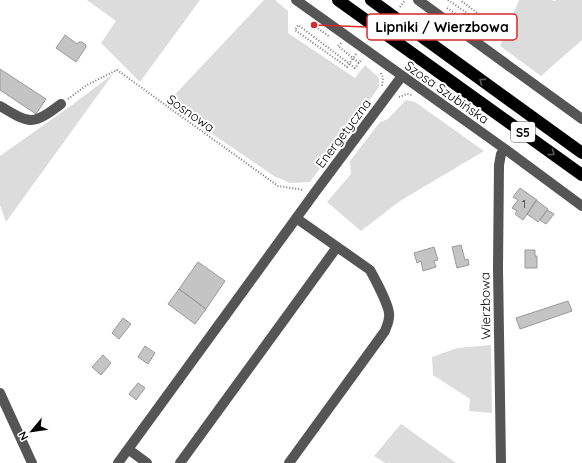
<svg xmlns="http://www.w3.org/2000/svg" width="582" height="463" viewBox="0 0 582 463" font-family="Quicksand,sans-serif">
<style>
.green{fill:#dcdcdc}
.building{fill:#c4c4c4;stroke:#999}
.lines{fill:none;stroke-linecap:round;stroke-linejoin:round}
.path{stroke:#777;stroke-width:2;stroke-dasharray:1 2;stroke-linecap:butt}
.minor{stroke:#555;stroke-width:10}
.highway{stroke:#000;stroke-width:12}
.oneway{stroke:#595959}
.labels{text-anchor:middle;dominant-baseline:central;stroke-width:4;stroke-linejoin:round;paint-order:stroke}
.number-label{font-size:11px;fill:#313131}
.shield{fill:#fff;stroke:#4c4c4c;stroke-width:1}
.shield-label{font-size:12px;font-weight:bold;fill:#000}
.street-label{font-size:13px;fill:#000;stroke:#fff}
.leader{fill:none;stroke:#d62828;stroke-width:1.5}
.callout-dot{fill:#d62828;stroke:#fff;stroke-width:1.5}
.callout{fill:#fff;stroke:#d62828;stroke-width:1.5}
.callout-label{font-size:14px;text-anchor:middle;font-weight:bold;fill:#000}
</style>
<rect width="100%" height="100%" fill="#fff"/>
<path class="green" d="M87 0H200L140 82 101 43 116 21Z
M264 0H275L288 11V33L355 78 365 65 379 78V87L310 182 290 183 274 176 167 103Z
M519 0H551L555 1 556 0H582V40L541 76 500 46Z
M113 74 6 222 0 205V156L72 105Z
M406 100 415 102 484 151 400 201 361 231 327 202 351 174 350 161 380 122 388 119Z
M491 345 492 413 469 411 470 399 433 375 432 357 457 348Z
M401 424 456 463H385L374 456Z"/>
<path class="building" d="M65 35 77 44 79 42H82L86 45V47L76 62 56 48Z
M0 69 46 99 36 114 0 90Z
M520 188 537 200 523 220 515 214 517 211 512 208 518 200 513 197Z
M536 200 548 209 538 222 527 214Z
M547 210 554 214 546 224 540 220Z
M461 245 465 260 468 259 469 265 457 268 452 247Z
M434 247 438 260 434 261 436 267 423 271 421 261 417 263 414 253Z
M525 250H535V256H537V268H525Z
M198 262 225 281 206 309 179 289Z
M179 289 206 309 195 324 168 304Z
M568 301 572 311 520 329 516 318Z
M123 318 131 324 119 339 112 333Z
M145 346 155 353 148 364 138 357Z
M103 355 111 363 101 375 92 367Z
M138 383 145 388 136 400 129 394Z"/>
<g class="lines">
<path class="path" d="M448 0 477 20 480 15 460 0
M400 7 405 0
M447 8 476 28
M313 25 330 37
M341 43 338 46 359 63
M356 54 347 67 295 30 298 25 355 68 362 59
M381 73 383 78 382 86
M399 97 407 94 412 95
M68 99 87 85 117 70 278 186 304 190"/>
<path class="minor" d="M296 0 505 149 582 206
M418 0 582 119
M0 106C30 124 32 126 61 104
M0 393 32 463
M128 449 147 463
M118 463 316 191 402 76
M180 463 337 247
M289 463 385 331C387 325 390 320 389 313 388 304 375 279 370 270L296 218
M501 463 498 268 499 165 501 154 505 149"/>
<path class="highway" d="M338 0 582 175
M371 0 582 153"/>
</g>
<defs><path id="oneway-chevron" d="M-2-3.5L2.5 0L-2 3.5" fill="none" stroke-width="1.6" stroke-linecap="round" stroke-linejoin="round"/></defs>
<g class="oneway">
<use href="#oneway-chevron" transform="translate(482 81) rotate(-144)"/>
<use href="#oneway-chevron" transform="translate(552 153) rotate(36)"/>
</g>
<g class="labels">
<g class="number-label">
<text x="524" y="204">1</text>
</g>
<rect class="shield" x="511" y="122" width="24" height="20" rx="3"/>
<g class="shield-label">
<text x="523" y="132">S5</text>
</g>
<g class="street-label">
<text transform="translate(447 92) rotate(35)">Szosa Szubińska</text>
<text transform="translate(191 113) rotate(35)">Sosnowa</text>
<text transform="translate(343 133) rotate(-53)">Energetyczna</text>
<text transform="translate(485 306) rotate(-91)">Wierzbowa</text>
</g>
</g>
<path class="leader" d="M314 25L367 27"/>
<circle class="callout-dot" cx="314" cy="25" r="4"/>
<rect class="callout" x="367" y="14" width="150" height="26" rx="4"/>
<g class="callout-label">
<text x="442" y="32">Lipniki / Wierzbowa</text>
</g>
<g transform="translate(32 431) rotate(241)" stroke="#ffffff" stroke-width="3" paint-order="stroke">
<path d="M0-3L7 15L0 10L-7 15Z" fill="#000000"/>
<text y="-6" font-size="11" font-weight="bold" text-anchor="middle" fill="#000000">N</text>
</g>
</svg>
